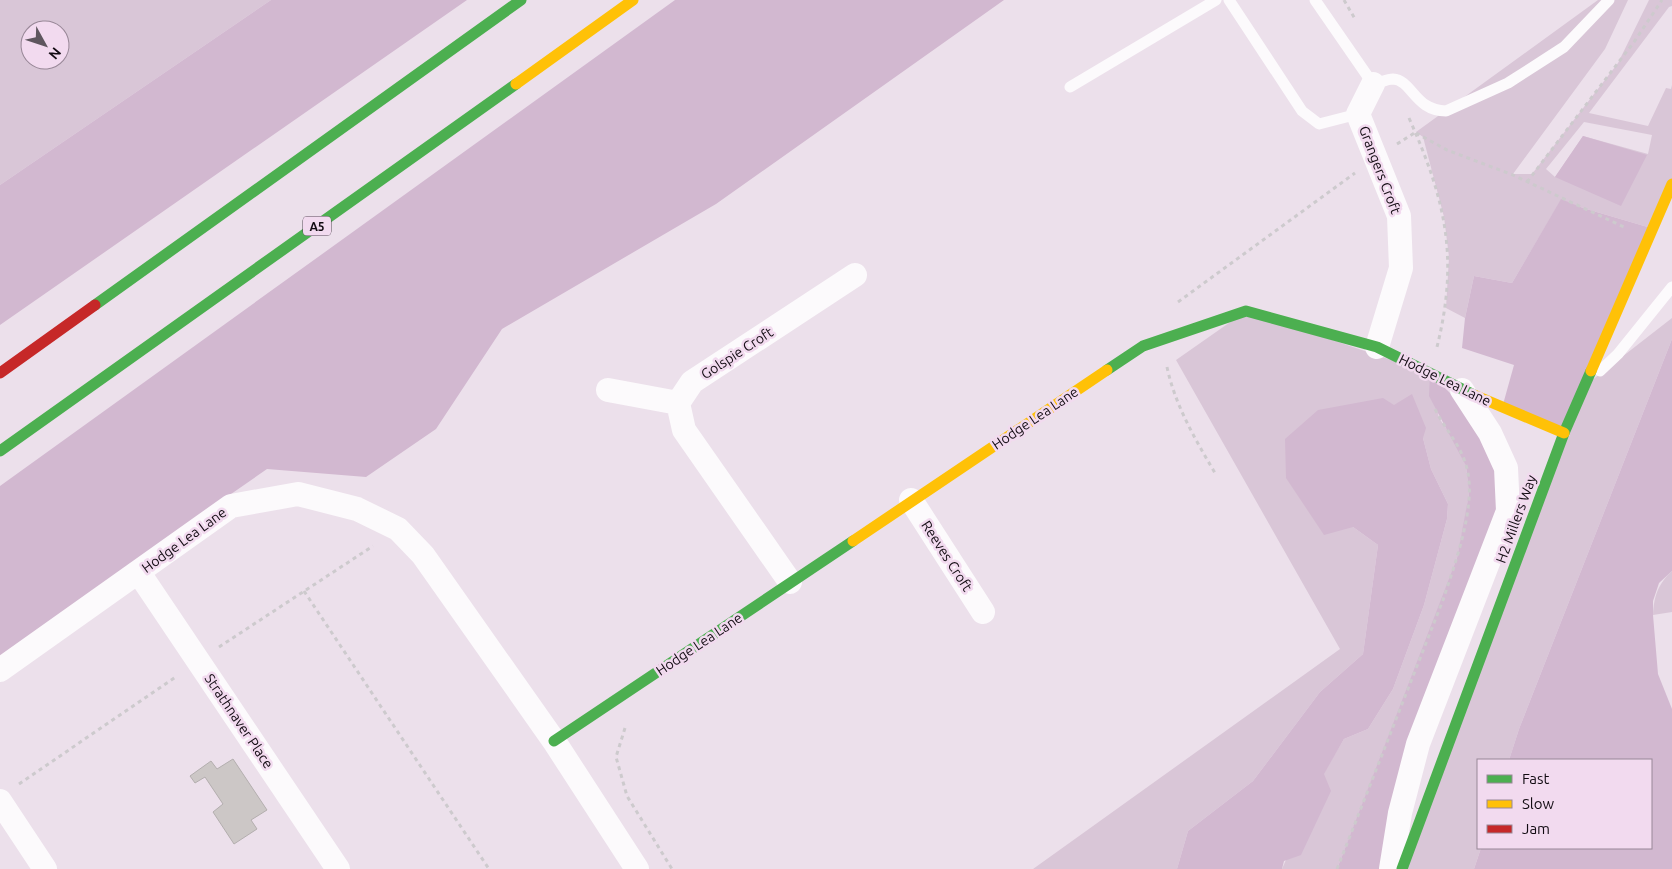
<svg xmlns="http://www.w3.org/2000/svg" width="1672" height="869" viewBox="0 0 1672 869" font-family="Ubuntu,sans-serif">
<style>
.green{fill:#d9c6d7;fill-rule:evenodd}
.forest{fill:#d2b8d0}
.building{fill:#ccc7c6;stroke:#b3aeae}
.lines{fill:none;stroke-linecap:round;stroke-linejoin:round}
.path{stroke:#cdcacd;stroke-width:3;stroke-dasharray:4 4;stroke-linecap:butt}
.lane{stroke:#fcfafc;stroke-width:11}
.street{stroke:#fcfafc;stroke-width:24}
.fast{stroke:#4caf50;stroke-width:11}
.slow{stroke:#ffc107;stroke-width:11}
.jam{stroke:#c62828;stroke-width:11}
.labels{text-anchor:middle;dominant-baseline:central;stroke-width:5;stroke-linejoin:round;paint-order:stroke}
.shield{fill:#f2daef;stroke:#554954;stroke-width:1}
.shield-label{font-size:12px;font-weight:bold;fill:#120b12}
.street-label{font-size:14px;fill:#120b12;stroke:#f2daef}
</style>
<rect width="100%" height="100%" fill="#ece0eb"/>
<path class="green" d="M0 0H271L0 185ZM30 30H60V60H30Z
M1598 0H1628L1605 49 1513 174H1532L1618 63 1649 0H1672V6L1669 7 1589 113 1648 126 1666 88 1671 89 1672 85V184L1651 228 1583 208 1561 200 1512 283 1474 276 1465 318 1446 308 1449 257 1444 217 1423 137 1416 132ZM1584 122 1652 135 1648 154 1583 136 1555 177 1546 169Z
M1246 311 1430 373 1439 418 1455 441 1466 466 1469 494 1465 519 1457 558 1439 609 1337 869H1282L1323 774 1344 739 1368 729 1393 689 1424 605 1447 519 1448 504 1431 469 1423 438 1353 527 1378 545 1363 654 1320 692 1253 781 1188 831 1177 869H1033L1340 649 1176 360Z
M1672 318V339L1519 729 1509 760H1478V848H1481L1474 869H1402L1582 388Z
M1672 571V612L1653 615C1654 596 1658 584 1672 571Z"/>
<path class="forest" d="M271 0H467L0 325V185Z
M675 0H1004L716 204 502 329 436 429 366 477 267 469 136 560 0 665V486Z
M1583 136 1647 155 1621 206 1555 177Z
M1561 199 1583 208 1651 228 1564 433 1502 408 1514 365 1462 348 1465 318 1474 276 1512 283Z
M1672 339V571L1659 583 1653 601V615L1658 674 1672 709V869H1474L1481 848H1651V760H1509L1519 729Z
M1430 373 1490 433 1508 511 1472 602 1391 869H1337L1457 558 1469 494 1466 466 1429 396Z
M1412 394 1426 428 1423 438 1431 469 1448 504 1447 519 1424 605 1393 689 1368 729 1344 739 1324 774 1331 791 1301 855 1284 861 1282 869H1177L1188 831 1253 781 1320 692 1363 654 1378 545 1353 527 1324 535 1286 478 1285 439 1318 410 1383 398 1394 405Z"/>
<path class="building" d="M233 759 267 810 251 820 257 829 234 844 213 812 223 804 205 777 195 783 190 776 211 761 217 769Z"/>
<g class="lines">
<path class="path" d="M1344 0 1355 19
M1409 118C1446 201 1459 258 1437 347
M1416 133 1447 150 1513 175 1624 227
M1397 144 1416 132
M1527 182 1634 42 1662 0
M1178 302 1355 173
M1167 367C1175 405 1195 439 1215 473
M304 591 489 869
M219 647 373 546
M625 728 616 757 627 796 672 869
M19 784 177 676
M1337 869 1443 600C1455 563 1478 503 1466 465 1460 444 1444 428 1435 409"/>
<path class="lane" d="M1229 0 1302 111 1319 124 1358 114
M1315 0 1373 84C1379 83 1387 79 1393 79 1412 80 1415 111 1446 111L1508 83 1564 47 1609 0
M1070 87 1216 0
M1600 371 1618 354 1672 287"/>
<path class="street" d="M1373 84 1358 114 1399 216 1401 268 1377 347
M608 390 678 403
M911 500 983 612
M139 573 338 869
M790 582 684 430 678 403 692 382 855 275
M0 670 231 506 298 494 357 509 398 529 423 555 554 741 637 869
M0 801 45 869
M1391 869 1400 813 1418 744 1508 511 1506 468 1490 433 1462 390"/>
<path class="fast" d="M95 305 521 0
M1107 370 1143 346 1246 311 1377 347 1474 395
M0 451 516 84
M554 741 853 541
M1402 869 1564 433 1591 371"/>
<path class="slow" d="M516 84 633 0
M1591 371 1672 184
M1474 395 1564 433
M853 541 1107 370"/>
<path class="jam" d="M0 373 95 305"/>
</g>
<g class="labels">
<rect class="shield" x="303" y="216.5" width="28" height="19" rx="4"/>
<g class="shield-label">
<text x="317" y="226">A5</text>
</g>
<g class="street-label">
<text transform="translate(1380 170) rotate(69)">Grangers Croft</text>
<text transform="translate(737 353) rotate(-33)">Golspie Croft</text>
<text transform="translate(1445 380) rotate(26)">Hodge Lea Lane</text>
<text transform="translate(1035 418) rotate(-34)">Hodge Lea Lane</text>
<text transform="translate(1516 519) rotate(-70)">H2 Millers Way</text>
<text transform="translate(184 540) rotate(-36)">Hodge Lea Lane</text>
<text transform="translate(947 556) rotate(57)">Reeves Croft</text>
<text transform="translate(699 644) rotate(-34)">Hodge Lea Lane</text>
<text transform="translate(239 721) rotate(56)">Strathnaver Place</text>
</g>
</g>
<rect x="1477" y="759" width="175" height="90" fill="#f2daef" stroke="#988797"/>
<rect x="1487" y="775" width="25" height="8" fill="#4caf50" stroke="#988797"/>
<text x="1522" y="784" font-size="15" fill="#120b12">Fast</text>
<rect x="1487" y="800" width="25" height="8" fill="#ffc107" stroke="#988797"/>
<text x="1522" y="809" font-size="15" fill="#120b12">Slow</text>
<rect x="1487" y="825" width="25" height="8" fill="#c62828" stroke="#988797"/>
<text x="1522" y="834" font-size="15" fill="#120b12">Jam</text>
<g transform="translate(45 45) rotate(130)"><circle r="24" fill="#f2daef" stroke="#988797"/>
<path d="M0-4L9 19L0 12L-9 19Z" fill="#5e565e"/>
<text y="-8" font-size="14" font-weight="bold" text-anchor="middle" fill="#120b12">N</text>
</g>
</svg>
